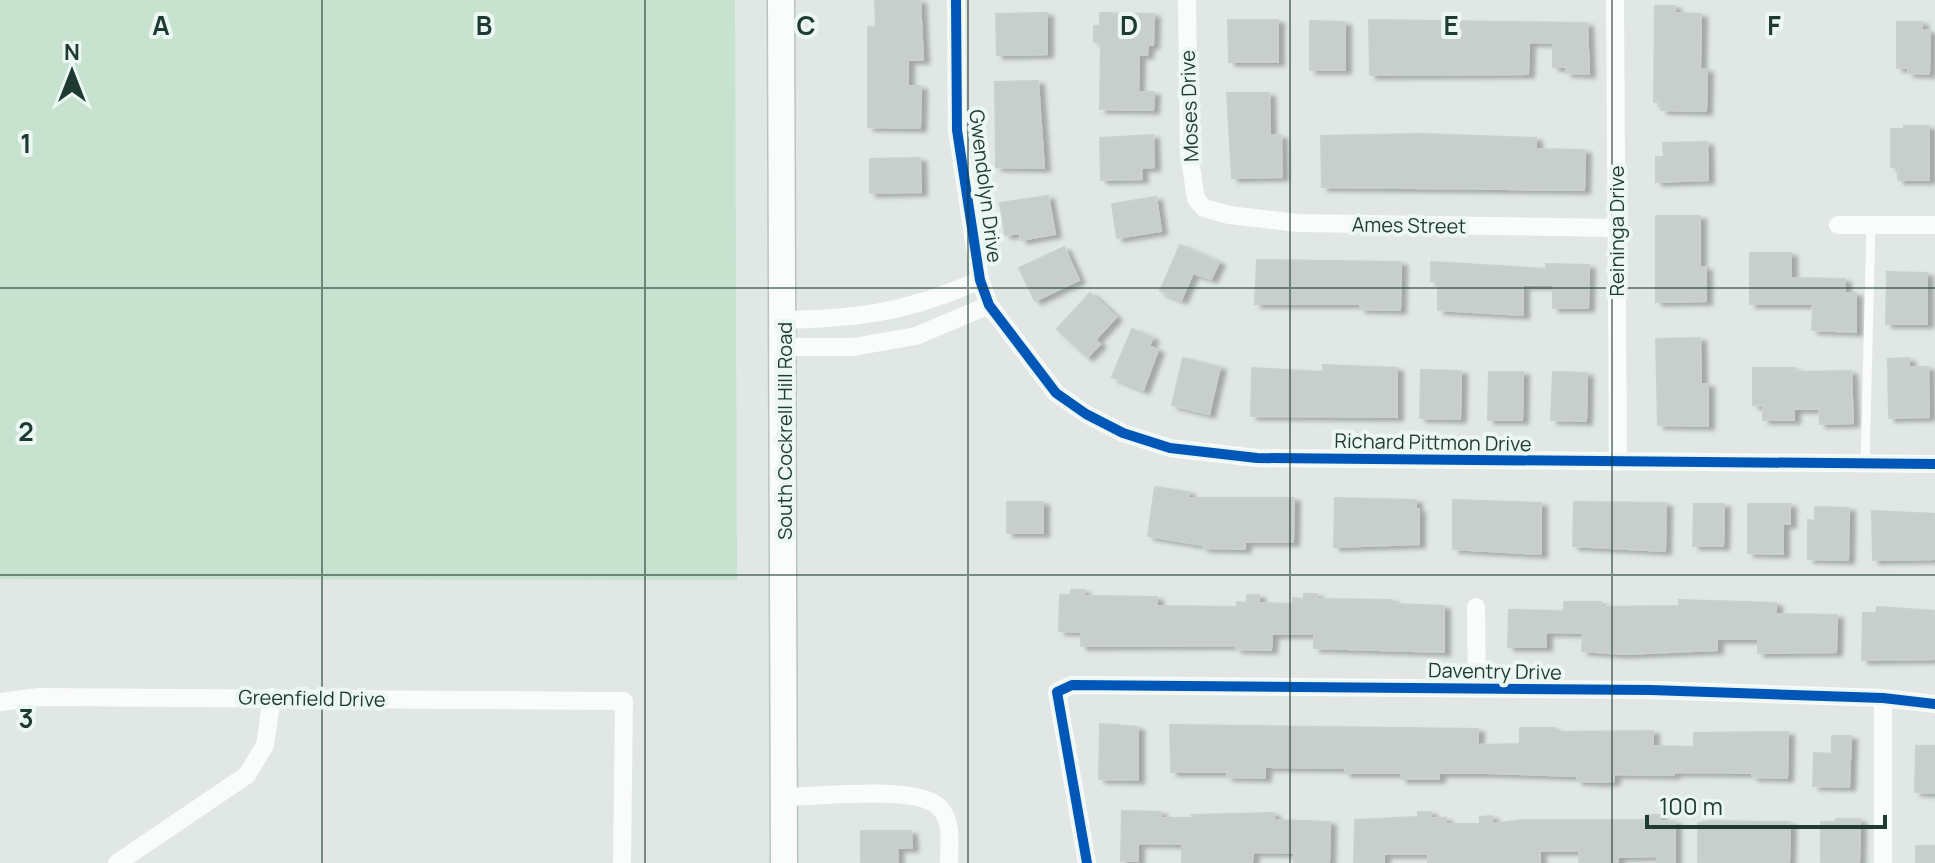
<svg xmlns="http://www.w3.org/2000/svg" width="1935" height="863" viewBox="0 0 1935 863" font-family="Manrope,sans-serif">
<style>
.grass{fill:#c7e2cf}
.building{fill:#c7cecb;stroke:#c9d0cd;stroke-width:2;filter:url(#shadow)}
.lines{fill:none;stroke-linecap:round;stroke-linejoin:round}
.secondary-casing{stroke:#b9c4bf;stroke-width:29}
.service{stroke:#fafbfb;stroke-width:9}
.minor{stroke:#fafbfb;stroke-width:18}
.secondary{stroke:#fafbfb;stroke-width:26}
.cycleway-casing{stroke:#edf7f2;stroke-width:15}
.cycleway{stroke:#0057b8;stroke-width:10}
.grid{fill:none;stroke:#1d3b32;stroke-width:2;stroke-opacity:0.55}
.labels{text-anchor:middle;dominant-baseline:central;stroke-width:8;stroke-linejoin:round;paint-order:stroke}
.street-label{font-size:20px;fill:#1d3b32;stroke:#edf7f2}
.grid-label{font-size:26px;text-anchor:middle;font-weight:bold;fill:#1d3b32;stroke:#edf7f2;stroke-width:8;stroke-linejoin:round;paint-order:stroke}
</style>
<defs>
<filter id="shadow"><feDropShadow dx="6" dy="3.5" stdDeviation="2" flood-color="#0004"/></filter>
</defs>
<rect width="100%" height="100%" fill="#e0e7e4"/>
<path class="grass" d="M0 0H735L737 580 0 579Z"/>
<path class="building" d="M875 0H920L923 60H908V86H921L920 128 868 127V27H876Z
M1655 6H1675V13L1701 14 1700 69H1707L1706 111 1661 110V102H1654Z
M1047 13V54L997 55 996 14Z
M1100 13 1154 14 1153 45H1148L1147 55H1139L1138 92H1154L1153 110 1100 109 1101 42H1094V26H1100Z
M1228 20H1278V62H1229Z
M1369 20 1587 23 1589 74 1566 73V67H1553V43L1529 42 1528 74 1370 75Z
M1310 21 1345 22V70H1310Z
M1897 22H1922V30L1930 31 1929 74 1908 73V68H1897Z
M1038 81 1044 168 996 167 995 82Z
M1227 93H1269L1270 136 1281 135 1282 177 1232 178Z
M1904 126H1929V180H1898V167H1891V129H1904Z
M1420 134 1536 138V149L1585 150 1584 190 1322 187 1321 136Z
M1153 135 1154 167 1141 168 1142 179 1101 180 1100 138Z
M1707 142 1708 180 1656 182V157H1664L1663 143Z
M920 158 921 192 870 193V159Z
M1048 196 1055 234 1021 240 1020 233 1005 235 1000 203Z
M1156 197 1161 231 1117 238 1112 204Z
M1656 216H1700V267H1706V301L1656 302Z
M1180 245 1219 262 1211 279 1193 273 1181 300 1160 291Z
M1064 247 1079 280 1035 301 1019 268Z
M1750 253H1791V278L1845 279V293H1856V332L1812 330 1813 304H1750Z
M1257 260 1401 262 1400 310 1360 309V304H1255Z
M1431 262 1546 269V264L1589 265 1588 308H1553V285H1523V315L1438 310V281H1431Z
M1887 272 1927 273V324H1886Z
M1090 293 1116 317 1095 340 1100 344 1087 357 1057 329Z
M1132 329 1153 338 1149 346 1158 350 1143 390 1112 377Z
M1700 338 1701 384H1708V426L1658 425 1656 339Z
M1183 358 1220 367 1209 414 1172 405Z
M1909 358V367H1928L1929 417 1889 418 1888 359Z
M1323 365 1397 368V417L1251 416 1252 368 1323 372Z
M1753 368H1795L1794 372 1851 371 1853 423 1820 424 1819 409H1794V420H1763V406L1753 405Z
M1421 370 1461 371 1460 419 1420 418Z
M1489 372H1523L1522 420H1488Z
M1553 372 1587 373 1586 421 1551 420Z
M1155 487 1189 492 1188 498H1294L1293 542H1245V549L1203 548V545L1148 536Z
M1335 498 1416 500V509H1419V544L1334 547Z
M1453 500 1541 503V554L1453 549Z
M1007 502H1043V533H1007Z
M1574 502 1666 503 1665 551 1573 546Z
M1694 504H1724L1723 546H1693Z
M1748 504H1790V524H1783V554L1748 553Z
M1815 507 1849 508 1848 560 1808 559V520L1815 521Z
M1872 511 1935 514V559L1873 560Z
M1071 590H1084V596L1157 597V606L1237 607V602L1247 603V595H1259V603L1293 604V598L1304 599V594H1317V599L1392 600V604L1444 606V652L1314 648V634H1272L1271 650 1236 649V645L1081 646V632L1059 631 1060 595H1071Z
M1679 600 1776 603V614L1837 615 1836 652 1758 653V639H1717V650L1623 654 1582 651 1583 633 1546 632V647H1508L1509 610 1564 611V602H1601V607L1679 606Z
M1877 607 1935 611V659L1862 660 1863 613H1876Z
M1100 724 1138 727V780L1099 779Z
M1170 725 1478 729V745L1520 744V728H1555V732L1653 731V746L1694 747V733L1788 732 1787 778 1752 777V773L1674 772V775L1614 774V781L1601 782 1577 781V776L1488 773H1439V779H1401V773H1345V768L1265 767V778L1227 777V772H1171Z
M1832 736H1851L1849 787 1813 786 1814 753 1832 754Z
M1916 746H1935V793L1915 792Z
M1122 811 1161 812V818H1192V815L1274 813V820L1330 822 1329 863H1294V853L1253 852 1252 863H1182V844L1138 843V861H1121Z
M1418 812H1431V818H1446V824H1480V817L1492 816V824L1522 820H1647V815H1660V821H1675V863H1657V856L1618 857V863H1579V851H1540V863H1428V854H1384V863H1354L1355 820 1418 817Z
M1836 819H1860L1859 863H1821V822H1836Z
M1708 821 1790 822 1789 863H1698V823Z
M861 831H911L912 848H897L898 863H861Z
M1916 846H1935V863H1916Z"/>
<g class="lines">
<g class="secondary-casing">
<path id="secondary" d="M781 0 784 863"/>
</g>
<path class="service" d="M1865 464 1871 225"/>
<path class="minor" d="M956 0 957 130 980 280 989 305 1056 393 1086 414 1123 433 1170 448 1257 458 1935 464
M1187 0 1189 152 1196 199 1204 208 1229 215 1298 223 1616 228
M1615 0 1618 462
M1838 225H1935
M784 320C862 318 908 312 980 280
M783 347H853L916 336 989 305
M1476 607 1477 689
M1883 698V863
M0 702 39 697 624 701 622 863
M784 797C816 797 919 784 940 808 953 822 949 846 949 863
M117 863 247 775 265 745 272 697
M1087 863 1057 692 1072 685 1651 690 1883 698 1935 704"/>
<use href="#secondary" class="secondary"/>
<g class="cycleway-casing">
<path id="cycleway" d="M956 0 957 130 980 280 989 305 1056 393 1086 414 1123 433 1170 448 1257 458 1935 464
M1087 863 1057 692 1072 685 1651 690 1883 698 1935 704"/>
</g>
<use href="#cycleway" class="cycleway"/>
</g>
<path class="grid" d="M322 0V863M645 0V863M968 0V863M1290 0V863M1612 0V863M0 288H1935M0 575H1935"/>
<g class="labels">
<g class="street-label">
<text transform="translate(1189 106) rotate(-92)">Moses Drive</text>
<text transform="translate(986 186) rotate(83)">Gwendolyn Drive</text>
<text transform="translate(1409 225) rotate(1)">Ames Street</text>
<text transform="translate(1616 231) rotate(-90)">Reininga Drive</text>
<text transform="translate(784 431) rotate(-90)">South Cockrell Hill Road</text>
<text transform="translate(1433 442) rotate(1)">Richard Pittmon Drive</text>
<text transform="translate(1495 671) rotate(1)">Daventry Drive</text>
<text transform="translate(312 698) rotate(1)">Greenfield Drive</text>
</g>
</g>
<g class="grid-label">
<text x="161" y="35">A</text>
<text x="484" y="35">B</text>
<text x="806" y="35">C</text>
<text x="1129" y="35">D</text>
<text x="1451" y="35">E</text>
<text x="1774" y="35">F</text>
<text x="26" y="153">1</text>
<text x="26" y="441">2</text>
<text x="26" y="728">3</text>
</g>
<g transform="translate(72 72)" stroke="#edf7f2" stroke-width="6" paint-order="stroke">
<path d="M0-6L14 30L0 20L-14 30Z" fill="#1d3b32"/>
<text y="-12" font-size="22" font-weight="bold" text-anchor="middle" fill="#1d3b32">N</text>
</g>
<path d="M1647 815v12h238v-12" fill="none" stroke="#1d3b32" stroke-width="4"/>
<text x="1659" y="815" font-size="24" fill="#1d3b32" stroke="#edf7f2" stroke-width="6" paint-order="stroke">100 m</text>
</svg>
